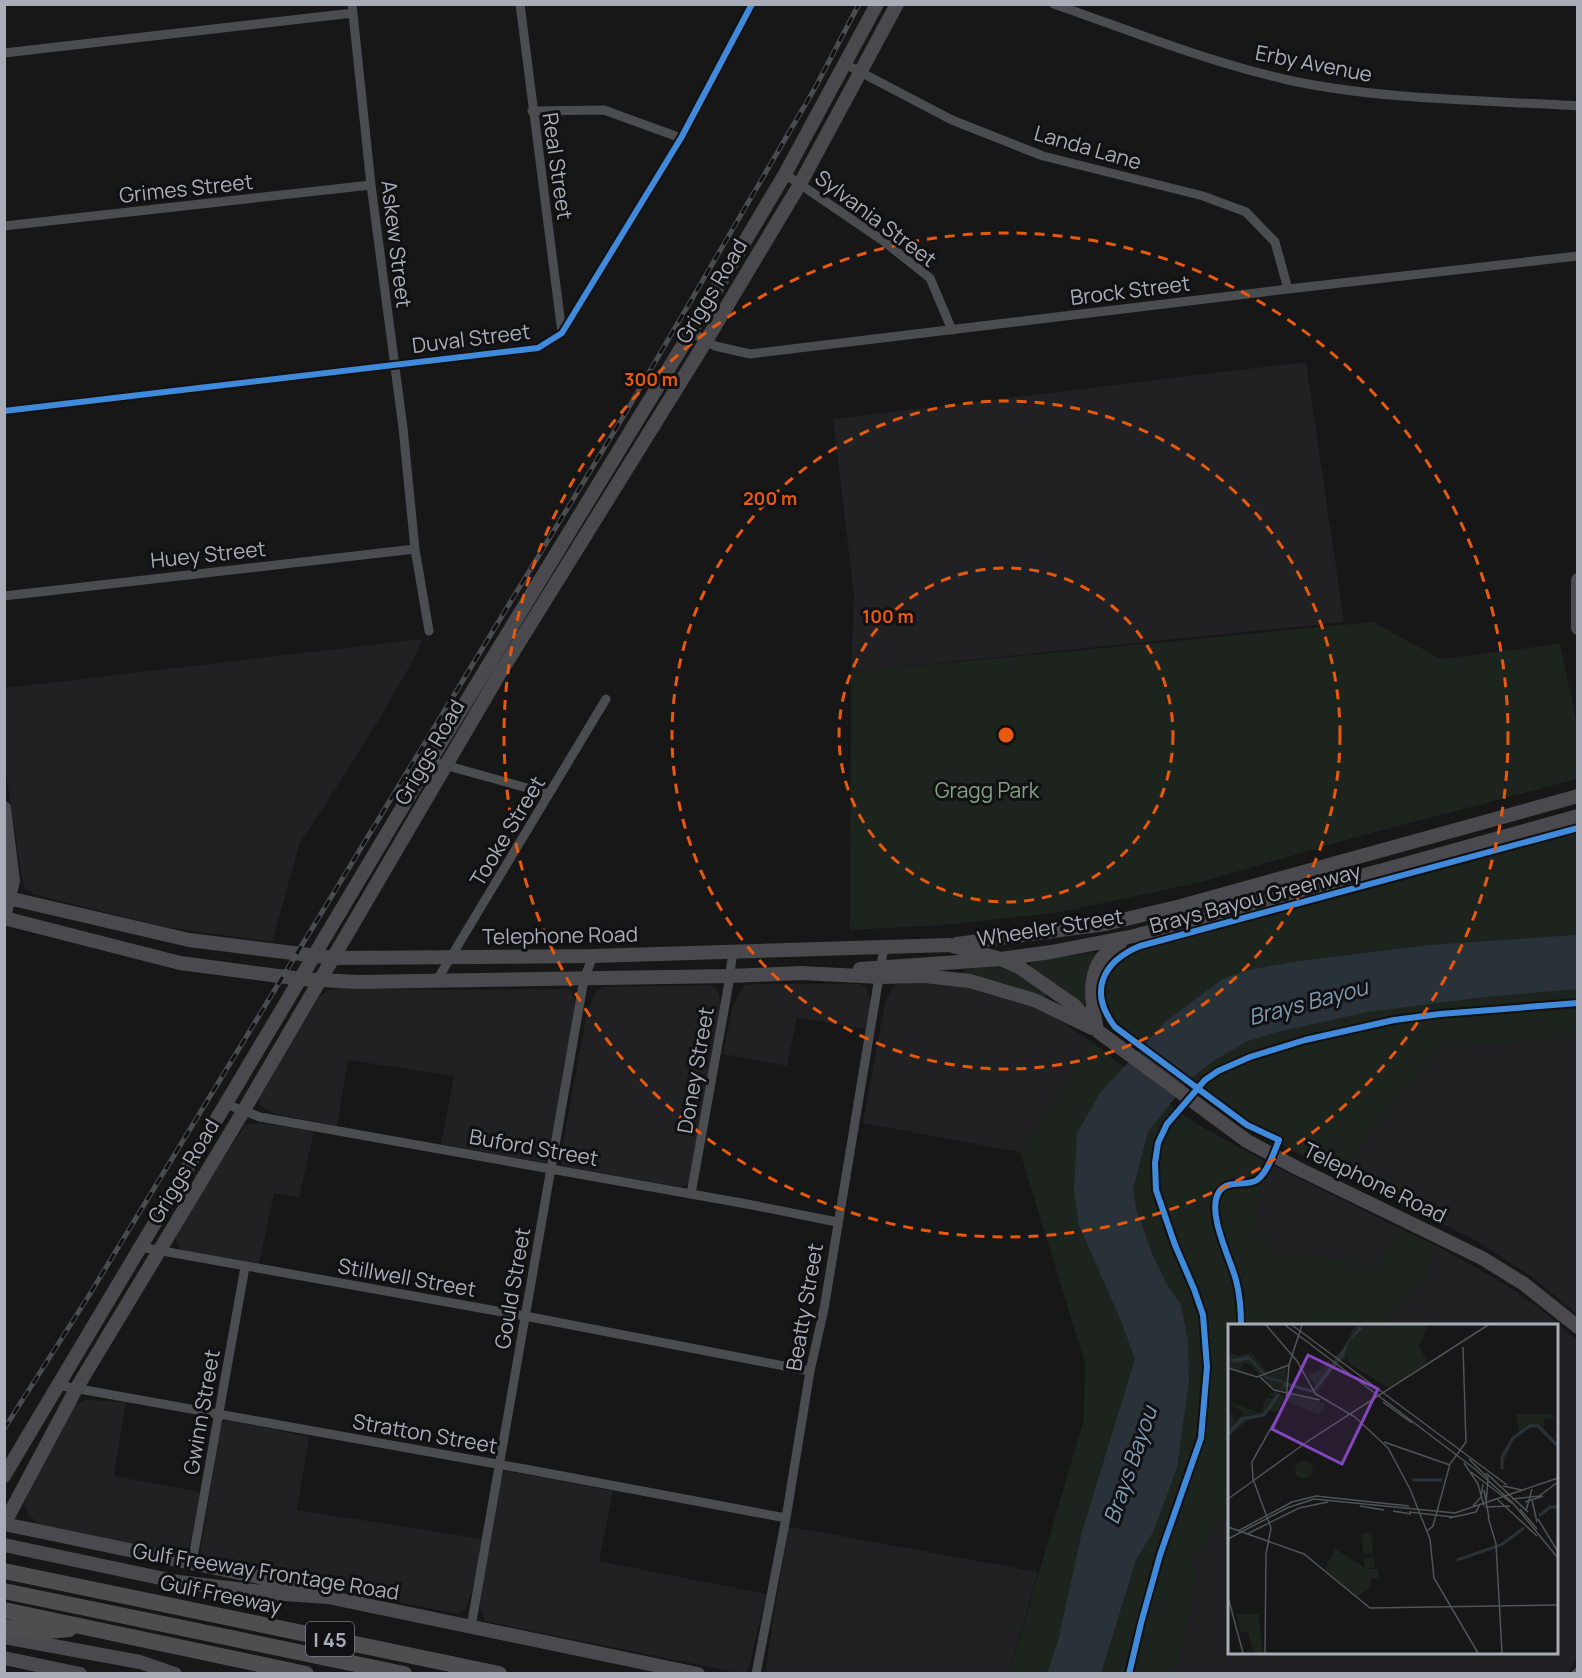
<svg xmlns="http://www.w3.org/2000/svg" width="1582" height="1678" viewBox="0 0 1582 1678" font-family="Manrope,sans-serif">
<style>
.built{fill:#212123}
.green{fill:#1d241e}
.water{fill:#2a3239}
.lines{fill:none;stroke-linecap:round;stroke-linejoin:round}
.street{stroke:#4b4c50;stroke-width:9}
.secondary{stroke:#4a4a4e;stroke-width:14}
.highway{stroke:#4e4e51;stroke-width:16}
.rail-casing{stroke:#4b4c4f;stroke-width:5}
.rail{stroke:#111113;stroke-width:3;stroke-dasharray:9;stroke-linecap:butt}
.cycleway-casing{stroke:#111113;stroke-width:10}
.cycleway{stroke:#408adc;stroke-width:6}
.ring{fill:none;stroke:#e8590c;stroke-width:3;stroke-dasharray:10 8}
.labels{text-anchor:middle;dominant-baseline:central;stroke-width:6;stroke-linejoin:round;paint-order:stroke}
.shield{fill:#111113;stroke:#7b7e86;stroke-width:1.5}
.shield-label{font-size:20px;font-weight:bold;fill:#a8adb8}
.street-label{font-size:21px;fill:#a8adb8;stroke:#111113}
.park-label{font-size:21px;fill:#7fa381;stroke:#111113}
.water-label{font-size:22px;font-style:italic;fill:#7f9bb3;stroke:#111113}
.inset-river{fill:none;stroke:#2a3239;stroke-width:3}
.inset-road{fill:none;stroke:#515357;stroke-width:1.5}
.view{fill:#8446be;fill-opacity:0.15;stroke:#8446be;stroke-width:3}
.inset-edge{fill:none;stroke:#a8adb8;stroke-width:3}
.centre{fill:#e8590c;stroke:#111113;stroke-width:3}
.ring-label{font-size:18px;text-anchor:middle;font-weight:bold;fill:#e8590c;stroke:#111113;stroke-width:6;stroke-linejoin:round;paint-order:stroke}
</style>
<rect width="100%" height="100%" fill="#171717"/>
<path class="built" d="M1306 362 1344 622 851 672 854 595 833 419Z
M422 639 417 653 383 713 322 810 300 842 272 942 165 927 33 894 25 888 21 874 5 765V688Z
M905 983 944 984 993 992 1027 1005 1057 1019 1092 1042 1020 1152 863 1123 885 1003 894 985Z
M754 984H860L866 987 871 1002 868 1030 797 1017 787 1066 723 1054 733 1005 745 985Z
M710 985 715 988 719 994 722 1014 689 1184 682 1187 566 1167 562 1165 560 1160 586 1017 597 990 605 987Z
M342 988 442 990 571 989 575 1004 550 1157 547 1161 544 1163 441 1144 454 1076 348 1060 337 1126 276 1114 261 1106 259 1098 320 996 328 990Z
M1577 1036V1314L1532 1277 1477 1241 1340 1174 1437 1048Z
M259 1123 314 1131 299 1198 274 1193 259 1264 188 1252 182 1249 177 1243 175 1235 183 1221 245 1125Z
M1268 1163 1397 1227 1376 1269 1306 1254H1282L1271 1249 1261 1234 1254 1218Z
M1437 1246 1498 1280 1542 1310 1577 1340 1578 1657 1567 1673 1176 1674 1190 1611 1191 1585 1198 1582 1192 1562 1229 1510 1230 1652H1556V1326L1382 1325 1422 1279Z
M85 1400 126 1402 114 1476 200 1492 190 1544 187 1550 175 1553 40 1525 28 1514 25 1504 26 1496 75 1404Z
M227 1420 309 1437 297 1510 483 1539 472 1592 465 1610 458 1614 281 1578 201 1559 200 1554 221 1426 224 1421Z
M506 1471 613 1491 599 1561 766 1594 749 1668 746 1672 739 1673 485 1621 479 1606 501 1475Z
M789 1528H797L1038 1572 1009 1673H767L766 1667 773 1619Z"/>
<path class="green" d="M1373 622 1441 659 1560 644 1577 724V779L1349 839 1201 882 1061 912 944 925 850 930 851 672Z
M1577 822V1036L1437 1048 1340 1174 1248 1128 1126 1039 1110 1026 1100 1014 1096 999 1098 980 1105 964 1119 950 1143 940 1255 913Z
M1094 952 1097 956C1088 972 1085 984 1086 1003L1081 1005 1029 967 1031 962Z
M998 966 1018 975 1047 995 1044 999C1018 987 992 980 963 974L965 969Z
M1092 1042 1179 1112 1209 1131 1268 1163 1254 1218 1261 1234 1271 1249 1282 1254H1306L1376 1269 1397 1227 1437 1246 1422 1279 1382 1325 1230 1326 1229 1510 1192 1562 1198 1582 1191 1585 1190 1611 1176 1673 1009 1674 1084 1419 1085 1363 1020 1152Z"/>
<path class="water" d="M1577 935V989L1485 997 1368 1012 1277 1032 1248 1041 1213 1061 1190 1079 1148 1132 1133 1189 1136 1209 1153 1256 1167 1285 1181 1305 1188 1341 1189 1380 1177 1468 1153 1532 1136 1560 1101 1673 1047 1674 1058 1641 1082 1532 1135 1359 1121 1321 1079 1225 1074 1190 1077 1133 1101 1092 1166 1021 1223 979 1244 971 1293 962 1430 945Z"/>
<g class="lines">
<path class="street" d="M352 4 371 185 403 428 415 549 429 631
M520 4 562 333
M1054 4C1131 31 1208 62 1288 80 1380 100 1483 100 1578 106
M4 53 353 13
M845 64 952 120 1043 156 1203 196 1246 212 1275 242 1288 289
M532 111 604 110 681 138
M785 174 882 240 930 278 952 330
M4 226 371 185
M691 332 715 346 750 354 1288 289 1578 256
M4 411 538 348 562 333 681 138 752 4
M4 596 415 549
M430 761 549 794
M437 980 606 699
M226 1104 260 1117 747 1204 837 1222
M691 1194 728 988 733 951
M140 1247 525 1316 810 1371
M57 1385 525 1469 786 1518
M192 1563 245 1267
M471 1627 584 979 593 956
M756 1674 786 1518 810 1371 824 1309 884 947
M1576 1674 1578 1672"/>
<path class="secondary" d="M1578 580V628
M4 808 13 881 4 917
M4 897 189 940 333 958 593 956 949 945 1001 959 1019 967 1075 1006 1099 1032 1247 1141 1297 1168 1482 1258 1524 1284 1578 1327
M4 918 180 963 301 979 358 982 730 976 801 973 880 977 924 976 970 981 1034 1000 1092 1028
M957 944 1105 924 1181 906 1578 796
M860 969 1001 959 1051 952 1134 936 1383 870 1578 816
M1097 1030C1090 997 1085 961 1121 942
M4 1476 430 761 691 332 785 174 877 4
M4 1524 76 1389 244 1110 497 678 706 341 800 184 897 4
M4 1524 259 1577 300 1589
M4 1545 179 1582 269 1593 328 1597 698 1674
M4 1637 140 1662 175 1674
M4 1658 80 1674"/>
<path class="highway" d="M4 1571 499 1674
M4 1591 404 1674
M4 1610 306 1674
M4 1627 35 1632 69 1629"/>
<g class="rail-casing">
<path id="rail" d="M4 1429 88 1297 623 417 815 88 859 4"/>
</g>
<use href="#rail" class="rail"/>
<g class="cycleway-casing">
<path id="cycleway" d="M4 411 538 348 562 333 681 138 752 4
M1241 1326C1241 1310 1240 1295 1236 1280 1230 1258 1206 1212 1219 1192 1227 1179 1246 1187 1257 1180 1268 1172 1274 1152 1279 1140L1247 1125 1115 1027C1088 992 1102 962 1140 946L1578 828
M1129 1674 1141 1623 1160 1555 1201 1438 1207 1367 1203 1315 1194 1289 1175 1245 1156 1190 1155 1163 1158 1143 1167 1124 1205 1080 1218 1071 1250 1057 1305 1040 1394 1020 1440 1014 1578 1003"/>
</g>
<use href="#cycleway" class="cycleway"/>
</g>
<g class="ring">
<circle cx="1006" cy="735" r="167"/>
<circle cx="1006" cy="735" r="334"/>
<circle cx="1006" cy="735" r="502"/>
</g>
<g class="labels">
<rect class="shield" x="306" y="1622" width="48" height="34" rx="4.5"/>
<g class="shield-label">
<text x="330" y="1639">I 45</text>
</g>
<g class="street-label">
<text transform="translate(1314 63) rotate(11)">Erby Avenue</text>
<text transform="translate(1088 147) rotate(16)">Landa Lane</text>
<text transform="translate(558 166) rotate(82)">Real Street</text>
<text transform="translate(186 188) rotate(-6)">Grimes Street</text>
<text transform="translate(876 218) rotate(37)">Sylvania Street</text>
<text transform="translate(397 244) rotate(83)">Askew Street</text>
<text transform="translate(1130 290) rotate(-7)">Brock Street</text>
<text transform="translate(711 291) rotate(-59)">Griggs Road</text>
<text transform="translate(471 338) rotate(-7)">Duval Street</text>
<text transform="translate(208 554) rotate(-6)">Huey Street</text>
<text transform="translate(429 752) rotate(-60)">Griggs Road</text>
<text transform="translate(507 831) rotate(-59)">Tooke Street</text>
<text transform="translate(1255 898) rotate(-15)">Brays Bayou Greenway</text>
<text transform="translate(1050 927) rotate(-9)">Wheeler Street</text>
<text transform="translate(560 935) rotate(-1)">Telephone Road</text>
<text transform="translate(695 1070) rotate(-80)">Doney Street</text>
<text transform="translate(534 1147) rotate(10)">Buford Street</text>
<text transform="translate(183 1171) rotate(-59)">Griggs Road</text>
<text transform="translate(1375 1182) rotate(26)">Telephone Road</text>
<text transform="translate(407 1277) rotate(10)">Stillwell Street</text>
<text transform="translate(512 1288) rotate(-80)">Gould Street</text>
<text transform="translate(804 1307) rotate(-80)">Beatty Street</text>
<text transform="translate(201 1412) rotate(-80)">Gwinn Street</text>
<text transform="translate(425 1433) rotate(10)">Stratton Street</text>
<text transform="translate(266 1571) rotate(9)">Gulf Freeway Frontage Road</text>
<text transform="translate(221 1594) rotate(12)">Gulf Freeway</text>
</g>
<g class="park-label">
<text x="987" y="790">Gragg Park</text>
</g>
<g class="water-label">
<text transform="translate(1308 1002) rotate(-15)">Brays Bayou</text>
<text transform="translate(1130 1465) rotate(-71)">Brays Bayou</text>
</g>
</g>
<g transform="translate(1228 1324)">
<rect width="330" height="330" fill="#171717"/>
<path d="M127 1H199L191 23 200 38 160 64 122 40 120 34 113 37 106 32 113 28ZM0 28 11 32 23 28 41 50 31 51 22 40 16 39 12 48 0 44ZM100 36 107 42 88 70 85 57 79 52 95 45ZM58 44 59 67 48 66 34 53ZM49 68 57 73 49 88 39 87 36 93 20 96 0 113 2 89 7 96 16 89 0 78 33 89 38 73 43 75 45 72 40 70ZM60 71 87 76 97 80 91 91 59 77ZM288 90H325L326 94 316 95V106L325 114V120L309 103H302L286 114 273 145 274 129 291 107ZM67 146a9 9 0 1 1 18 0a9 9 0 1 1-18 0ZM134 209H144L145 229 135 230ZM107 225 137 244 135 234 146 233 147 243 138 245H150L151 255 143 254 141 265 129 273 97 245ZM8 290H30L35 329H26L20 308H13Z" fill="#1d241e"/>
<path d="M132 1 134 5 121 17 116 32 85 69 58 62 54 65 56 59 39 55 21 35 9 39 0 36 21 32 40 53 85 66Z" fill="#2a3239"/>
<path class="inset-river" d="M0 110 14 95 36 91 51 70M274 145V133L285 114 302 102H310L330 122M184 156H214M311 192 322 183H330M229 236 273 221 296 204"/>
<path class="inset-road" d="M38 1 69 37 88 71M57 1 247 145 284 178 330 234M64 1 279 161M0 44 29 53 61 41M32 53 46 66 92 76M88 70 127 93 160 124 182 165 202 215 206 254 250 329M155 78 184 99M156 118 222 141M241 135 260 154 258 180M236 139 250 160 256 182M243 148 285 180M258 149 300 188M275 162 294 166M256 166 261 194M0 175 83 115 260 1M269 175 309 212M284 175 311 172 330 158M304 176 309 198M297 178 315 172M132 182 156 186M245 182 253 173 255 160M257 183 282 182M292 185 309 205M165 187 183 190M298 187 304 165M181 188 225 193M260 193 268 220 274 329M221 194 248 188 252 180M310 195 330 228M0 203 76 230 142 284 330 281M10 207 64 178 88 172 181 182M199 207 205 202 222 140 238 118 235 23M19 210 71 184 100 178M0 215 59 184 86 175 227 189 330 154M0 273 15 329M37 329 38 230 43 204 25 155 24 138 58 77 61 41 74 1"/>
<path class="view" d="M80 31 150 65 114 140 44 105Z"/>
<rect width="330" height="330" class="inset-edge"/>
</g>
<circle cx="1006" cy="735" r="9" class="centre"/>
<g class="ring-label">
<text x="651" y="386">300 m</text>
<text x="770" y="505">200 m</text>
<text x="888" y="623">100 m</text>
</g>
<rect width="1582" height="1678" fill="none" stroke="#a8adb8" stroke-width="12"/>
</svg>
